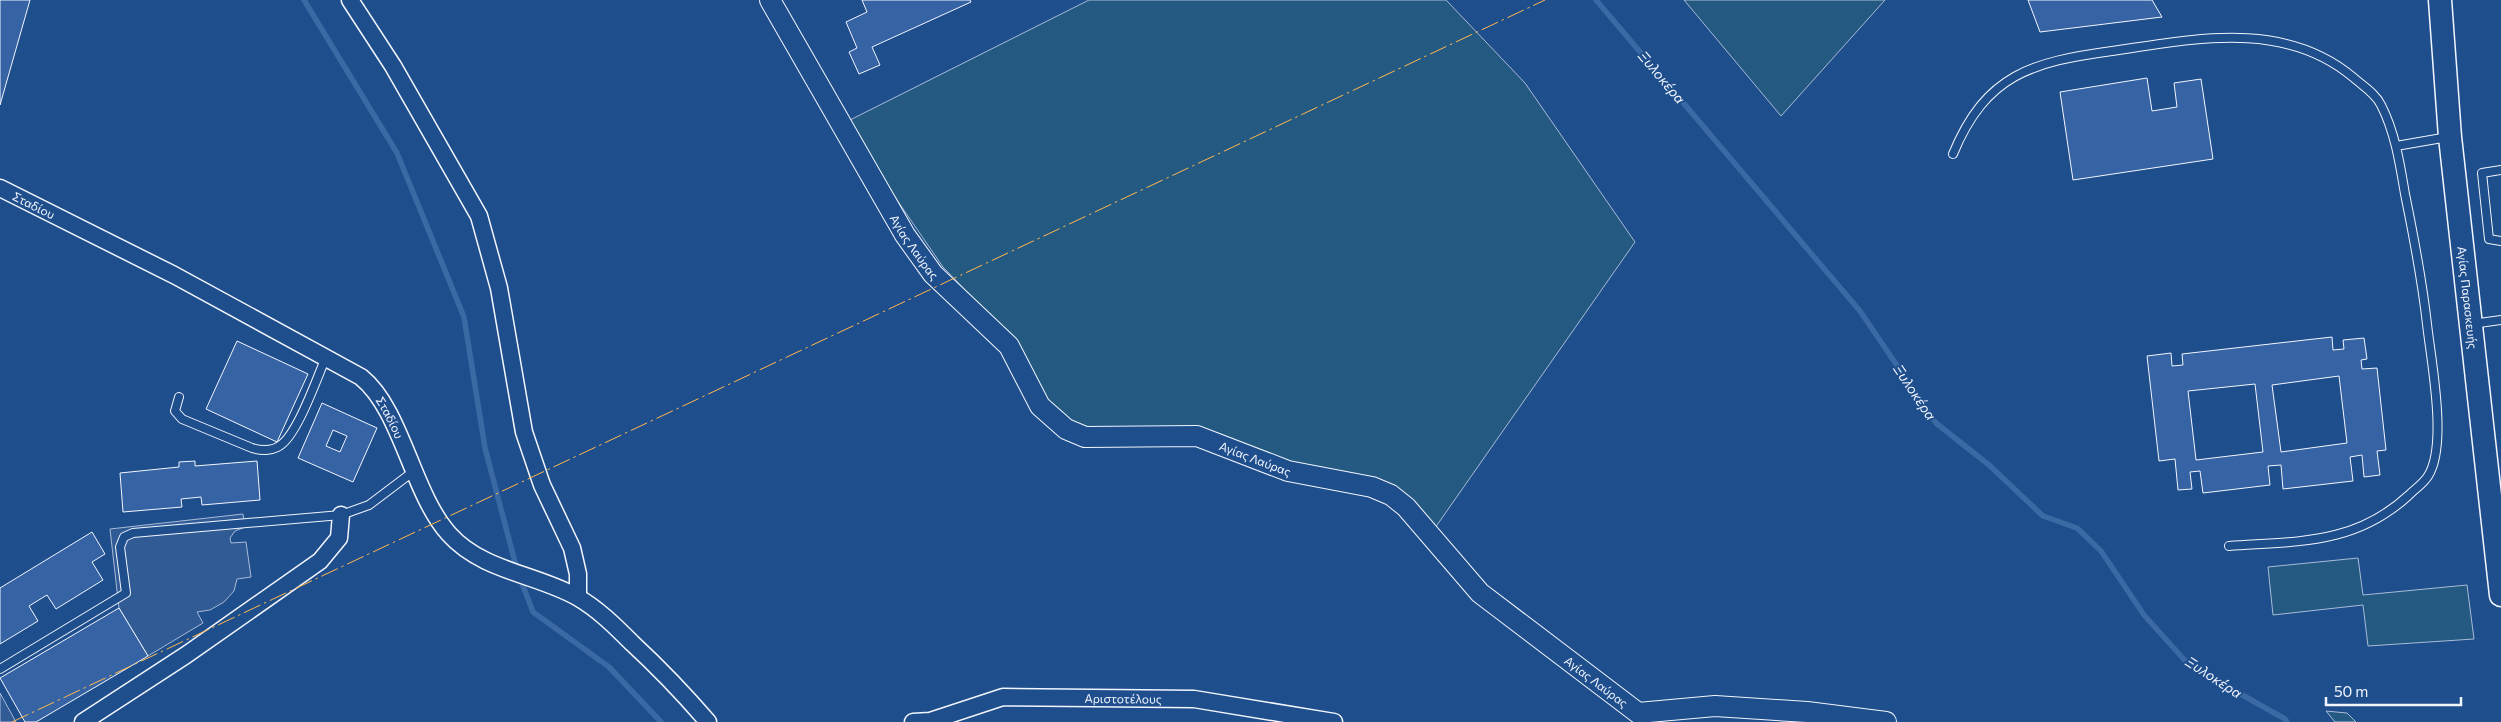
<svg xmlns="http://www.w3.org/2000/svg" width="2501" height="722" viewBox="0 0 2501 722" font-family="Commissioner,sans-serif">
<style>
.green{fill:#245a82;stroke:#a8bbd7}
.parking{fill:#305b95;stroke:#a8bbd7}
.lines{fill:none;stroke-linecap:round;stroke-linejoin:round}
.stream{stroke:#3b69a3;stroke-width:5.5}
.building{fill:#3563a3;stroke:#f2f6ff;fill-rule:evenodd}
.service-casing{stroke:#f2f6ff;stroke-width:10}
.minor-casing{stroke:#f2f6ff;stroke-width:19}
.tertiary-casing{stroke:#f2f6ff;stroke-width:22}
.secondary-casing{stroke:#f2f6ff;stroke-width:25}
.service{stroke:#1f4e8c;stroke-width:8}
.minor{stroke:#1f4e8c;stroke-width:16}
.tertiary{stroke:#1f4e8c;stroke-width:20}
.secondary{stroke:#1f4e8c;stroke-width:22}
.power{stroke:#ffb74d;stroke-width:1;stroke-dasharray:18 4 2.5 4;stroke-linecap:butt}
.labels{text-anchor:middle;dominant-baseline:central;stroke-width:4;stroke-linejoin:round;paint-order:stroke}
.street-label{font-size:12px;fill:#f2f6ff;stroke:#1f4e8c}
.water-label{font-size:14px;font-style:italic;fill:#f2f6ff;stroke:#1f4e8c}
</style>
<rect width="100%" height="100%" fill="#1f4e8c"/>
<path class="green" d="M1089 0H1446L1525 83 1635 242 1435 528 1393 485 1289 463 1190 427 1094 429 1070 421 1049 405 1015 342 943 267 844 123Z
M1684 0H1885L1781 116Z
M2358 558 2363 595 2467 585 2474 639 2368 646 2363 605 2273 615 2268 567Z
M2326 711 2347 713 2356 722H2335Z"/>
<path class="parking" d="M243 514 245 527 235 531 230 538 231 543 246 542 251 577 237 579 234 591 224 602 210 610 197 612 203 623 148 656 119 608 110 529Z
M0 693 16 722H0Z"/>
<g class="lines">
<path class="stream" d="M304 0 397 153 464 317 485 448 517 570
M1596 0 1860 311 1936 423 1989 465 2043 516 2077 528 2101 551 2144 615 2189 665 2285 719 2287 722
M520 578 533 612 609 667 661 722"/>
</g>
<path class="building" d="M0 0H30L0 105Z
M862 0H970L971 2 872 47 880 65 859 74 849 52 857 48 846 22 867 12Z
M2028 0H2152L2162 17 2040 32Z
M2147 78 2152 111 2177 107 2174 83 2201 79 2213 159 2073 180 2060 92Z
M2332 337 2333 350 2344 349 2343 340 2364 338 2367 359 2361 360 2362 369 2377 368 2386 450 2377 451 2380 475 2364 477 2362 455 2350 457 2353 481 2283 489 2281 465 2268 466 2270 485 2203 493 2200 471 2190 472 2192 489 2178 490 2175 459 2159 461 2147 356 2171 353 2172 366 2183 365 2182 354ZM2339 376 2347 443 2281 452 2272 385ZM2255 384 2263 452 2196 460 2188 391Z
M237 341 308 374 277 442 206 409Z
M322 403 377 428 353 482 298 458ZM333 430 347 436 340 452 326 446Z
M195 461V466L257 461 260 500 202 505 201 497 181 499 182 507 123 512 120 473 179 467V462Z
M92 532 105 554 92 562 103 580 56 609 47 595 29 606 38 621 0 644V588Z
M119 608 148 656 36 722H25L0 678Z"/>
<g class="lines">
<g class="service-casing">
<path id="service" d="M2396 146 2448 137
M1953 154C1986 74 2032 62 2112 51 2194 39 2285 19 2354 78 2363 86 2376 94 2381 105 2395 132 2400 164 2405 194 2414 238 2422 280 2427 324 2431 361 2448 445 2428 476 2424 483 2415 489 2409 495 2355 545 2298 541 2229 546
M2501 170 2482 173 2489 239 2501 241
M2472 324 2501 320
M179 397 175 411 182 419 252 448C262 451 274 451 282 444 299 430 317 378 326 357
M0 669 126 593 120 547 124 537 133 533 341 515 369 505 414 471"/>
</g>
<g class="minor-casing">
<g id="minor">
<path d="M350 0 393 66 479 216 499 288 524 432 542 485 572 548 578 574V597"/>
<path id="s1" d="M0 188 174 275 361 377C402 410 412 493 449 534 482 571 536 574 577 597 598 609 615 626 632 643 659 668 684 694 708 722"/>
<path d="M83 722 186 655 320 561 339 538 341 515"/>
<path id="s2" d="M913 722 930 721 1003 697 1194 699 1334 722"/>
</g>
</g>
<g class="tertiary-casing">
<g id="tertiary">
<path id="s3" d="M770 0 905 235 933 274 1009 346 1040 406 1066 429 1085 437 1197 436 1288 471 1372 487 1391 495 1406 507 1480 593 1638 713 1715 706 1807 712 1886 722"/>
</g>
</g>
<g class="secondary-casing">
<g id="secondary">
<path id="s4" d="M2440 0 2450 137 2501 595"/>
</g>
</g>
<use href="#service" class="service"/>
<use href="#minor" class="minor"/>
<use href="#tertiary" class="tertiary"/>
<use href="#secondary" class="secondary"/>
<path class="power" d="M12 722 1545 0"/>
</g>
<g class="labels">
<g class="street-label">
<text stroke="none"><textPath href="#s1" startOffset="38">Σταδίου</textPath></text>
<text stroke="none"><textPath href="#s3" startOffset="286">Αγίας Λαύρας</textPath></text>
<text stroke="none"><textPath href="#s4" startOffset="299">Αγίας Παρασκευής</textPath></text>
<text stroke="none"><textPath href="#s1" startOffset="458">Σταδίου</textPath></text>
<text stroke="none"><textPath href="#s3" startOffset="721">Αγίας Λαύρας</textPath></text>
<text stroke="none"><textPath href="#s3" startOffset="1141">Αγίας Λαύρας</textPath></text>
<text stroke="none"><textPath href="#s2" startOffset="214">Αριστοτέλους</textPath></text>
</g>
<g class="water-label">
<text transform="translate(1662 77) rotate(50)">Ξυλοκέρα</text>
<text transform="translate(1915 392) rotate(56)">Ξυλοκέρα</text>
<text transform="translate(2214 677) rotate(33)">Ξυλοκέρα</text>
</g>
</g>
<path d="M2326 697v8h135v-8" fill="none" stroke="#f2f6ff" stroke-width="2.5"/>
<text x="2334" y="697" font-size="15" fill="#f2f6ff" stroke="#1f4e8c" stroke-width="4" paint-order="stroke">50 m</text>
</svg>
